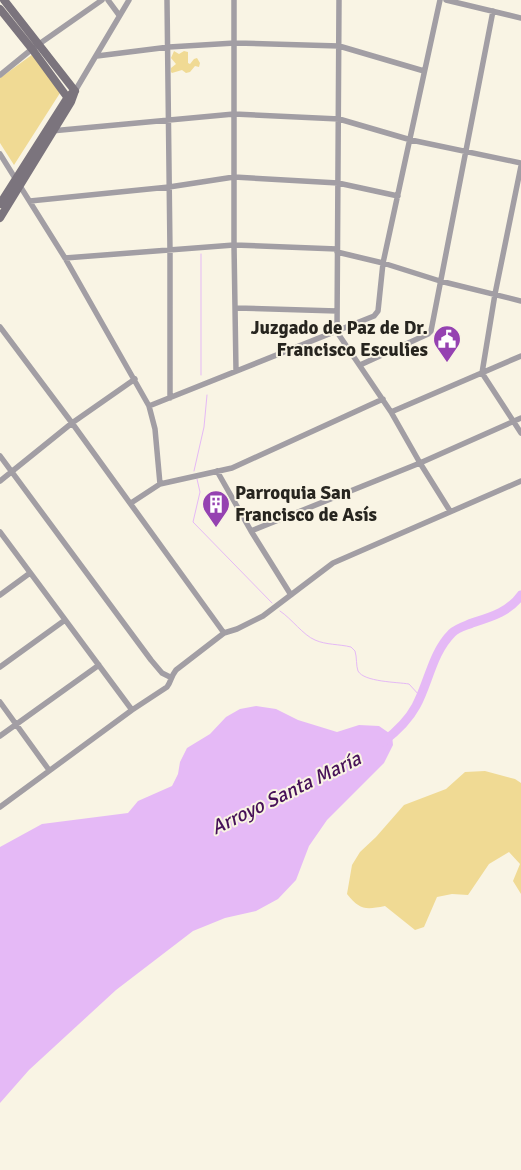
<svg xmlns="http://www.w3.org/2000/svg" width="521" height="1170" viewBox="0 0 521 1170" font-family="Signika,sans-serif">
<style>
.green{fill:#f0da94}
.water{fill:#e5b9f6}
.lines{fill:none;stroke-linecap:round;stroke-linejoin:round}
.stream{stroke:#e5b9f6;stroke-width:1}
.river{stroke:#e5b9f6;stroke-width:9}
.street{stroke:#a29ea4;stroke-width:5.5}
.secondary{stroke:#7b747d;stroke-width:8}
.labels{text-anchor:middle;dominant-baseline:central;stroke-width:4;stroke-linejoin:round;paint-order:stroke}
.poi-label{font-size:19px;font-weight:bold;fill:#27251f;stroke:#f9f4e4;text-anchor:end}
.water-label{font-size:20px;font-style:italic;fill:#471158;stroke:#f9f4e4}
</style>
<rect width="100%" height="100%" fill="#f9f4e4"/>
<path class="green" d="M174 51 179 54 184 51 188 52V63L190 64 194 59 197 58 200 63 199 67 195 66 190 72 186 73 182 70 172 73 171 72V68L176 64 171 58Z
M33 54 60 93 14 165 0 143V78Z
M485 771 515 779 521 783V894L513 881 520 864 509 852 489 864 468 895 452 894 437 897 424 927 415 930 385 906C365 910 360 910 347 894L352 865 360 852 376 837 404 805 446 789 465 772Z"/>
<path class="water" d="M256 706 276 709 298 720 337 732 359 725 379 726 392 735 393 745 384 763 327 820 309 846 296 880 278 899 256 911 225 918 193 931 116 990 29 1070 0 1103V847L42 824 128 813 138 801 172 786 178 774 180 762 187 748 210 734 226 717 240 709Z"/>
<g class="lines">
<path class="stream" d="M201 254V375
M194 471 204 427 207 395
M197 479 200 492 193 522 272 603
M280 611C292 619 303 635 315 640 326 645 339 644 351 647L355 651C357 657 356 666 358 671 364 682 397 682 409 684L420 696"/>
<path class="river" d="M383 742C396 732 408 721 416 706 429 682 432 653 452 633 457 628 465 626 472 623 491 617 509 612 521 595"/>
<path class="street" d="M108 0 119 15
M167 0 170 251V398
M234 0V245L236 370
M339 0 337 332 391 412 420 463 450 511
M446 0 521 18
M97 56 169 47 235 43 339 46 424 71
M0 75 32 49 102 0
M75 91 129 0
M51 131 234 114 339 119 411 140 521 163
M0 154 65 258 149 406 155 429 160 484
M521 166 495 294 482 373 521 433
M30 201 169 187 234 177 338 183 398 196
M337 252 383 263 440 281 521 301
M65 258 234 245 337 249
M235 308 337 311
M0 327 72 423 224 633
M360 365 428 334 431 331 493 11
M149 406 374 316 378 311 383 263 440 0
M391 412 521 356
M0 456 151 660 162 673 170 677
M217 471 251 531 291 595
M0 481 72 423 135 379
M131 503 160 484 232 468 383 399
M251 531 420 463 521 418
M0 532 132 710
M0 595 30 573
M0 667 65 620
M0 702 49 770
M0 736 99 665
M0 807 132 710 167 687C172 680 170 678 176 670L224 633 237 629 263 616 333 563 521 481"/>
<path class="secondary" d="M4 0 75 91
M0 9 32 49 70 101
M0 204 68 97 73 92
M0 218 71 102 75 91"/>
</g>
<defs>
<g id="civic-pin" transform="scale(1.4375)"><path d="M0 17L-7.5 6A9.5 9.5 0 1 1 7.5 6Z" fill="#9542b1" stroke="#f9f4e4"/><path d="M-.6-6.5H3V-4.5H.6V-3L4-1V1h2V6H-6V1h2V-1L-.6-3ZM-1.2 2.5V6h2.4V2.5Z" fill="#fff"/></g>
<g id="building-pin" transform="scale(1.4375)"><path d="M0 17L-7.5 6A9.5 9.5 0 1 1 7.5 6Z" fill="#9542b1" stroke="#f9f4e4"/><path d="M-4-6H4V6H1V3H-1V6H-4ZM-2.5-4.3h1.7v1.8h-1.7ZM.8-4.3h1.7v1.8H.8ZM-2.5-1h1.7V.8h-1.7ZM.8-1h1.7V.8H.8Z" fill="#fff"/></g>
</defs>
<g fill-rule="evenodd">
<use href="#civic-pin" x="447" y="339"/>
<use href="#building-pin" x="216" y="504"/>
</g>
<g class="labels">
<g class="poi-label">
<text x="428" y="328">Juzgado de Paz de Dr.<tspan x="428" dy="22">Francisco Esculies</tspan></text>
<text x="235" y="493" text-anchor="start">Parroquia San<tspan x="235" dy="22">Francisco de Asís</tspan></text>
</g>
<g class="water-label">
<text transform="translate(286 793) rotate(-26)">Arroyo Santa María</text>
</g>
</g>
</svg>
